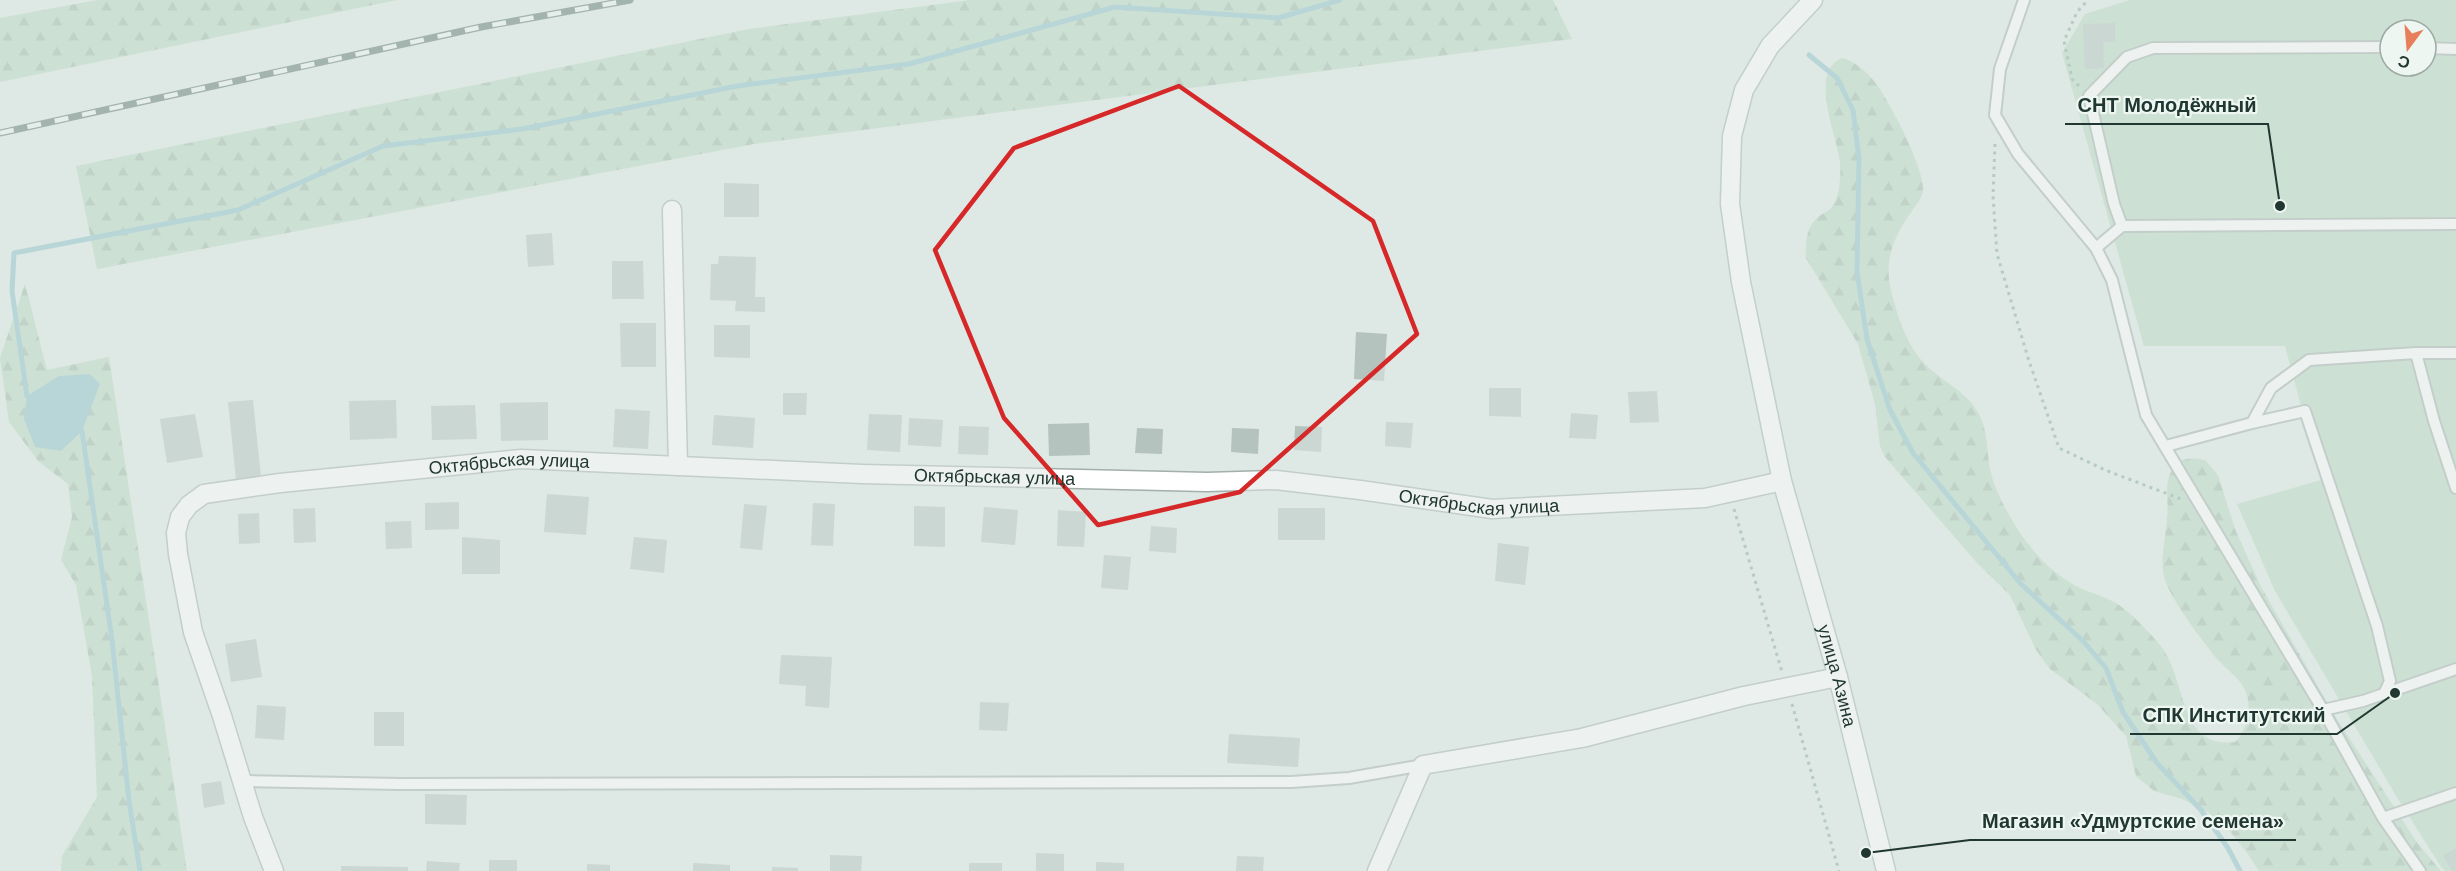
<svg xmlns="http://www.w3.org/2000/svg" width="2456" height="871" viewBox="0 0 2456 871" font-family="Arial,sans-serif">
<style>
.green{fill:#b8d8c1;fill-rule:evenodd}
.forest{fill:url(#forest-firs)}
.water{fill:#89c0ca}
.lines{fill:none;stroke-linecap:round;stroke-linejoin:round}
.stream{stroke:#89c0ca;stroke-width:5}
.building{fill:#b4c3bd}
.lane-casing{stroke:#a2afab;stroke-width:14}
.street-casing{stroke:#a2afab;stroke-width:21}
.secondary-casing{stroke:#9eb3ac;stroke-width:21}
.path{stroke:#81aa9d;stroke-width:3;stroke-dasharray:3 4.5;stroke-linecap:butt}
.lane{stroke:#fff;stroke-width:10}
.street{stroke:#fff;stroke-width:18}
.secondary{stroke:#fff;stroke-width:18}
.rail-casing{stroke:#5b736c;stroke-width:7}
.rail{stroke:#eef6f2;stroke-width:4.5;stroke-dasharray:14;stroke-linecap:butt}
.marked{fill:none;stroke:#d62828;stroke-width:4.5;stroke-linejoin:round}
.labels{text-anchor:middle;dominant-baseline:central;stroke-width:4.5;stroke-linejoin:round;paint-order:stroke}
.street-label{font-size:18px;fill:#213731;stroke:#eef6f2}
.leader{fill:none;stroke:#213731;stroke-width:2}
.callout-dot{fill:#213731;stroke:#eef6f2;stroke-width:2}
.callout-label{font-size:20px;text-anchor:middle;font-weight:bold;fill:#213731;stroke:#eef6f2;stroke-width:4.5;stroke-linejoin:round;paint-order:stroke}
</style>
<defs>
<pattern id="forest-firs" width="22" height="20" patternUnits="userSpaceOnUse" patternTransform="scale(1.5)"><rect width="22" height="20" fill="#b8d8c1"/><path d="M5 1l3.5 6h-7zM16 11l3.5 6h-7z" fill="#9ebaa6"/></pattern>
</defs>
<rect width="100%" height="100%" fill="#dee8e4"/>
<path class="green" d="M2130 0H2456V871H2445L2441 867 2395 794 2275 591 2237 504 2321 480 2285 346H2144L2062 53 2085 14ZM2390 30H2426V66H2390Z"/>
<path class="forest" d="M97 0H397L0 82V18Z
M970 0H1553L1572 39 754 144 97 269 76 166 749 29Z
M1842 58C1855 61 1865 71 1874 81 1888 98 1926 171 1923 191 1922 199 1914 207 1910 214 1894 236 1885 259 1890 286 1896 312 1906 345 1925 364 1944 383 1967 391 1980 416 1989 435 1986 454 1991 473 1995 492 2014 526 2026 541 2041 561 2058 577 2080 588 2091 593 2103 596 2114 602 2131 612 2147 630 2160 645 2188 680 2177 749 2235 742 2247 731 2251 711 2247 695 2242 679 2229 672 2218 660 2204 643 2165 593 2163 572 2161 555 2166 535 2167 518 2169 504 2165 490 2169 477 2174 459 2188 456 2205 460L2218 475 2235 529 2261 587 2335 716 2418 844 2441 871H2259L2247 853 2223 823 2204 810 2182 799 2154 791 2136 776 2126 736 2097 704 2050 669 2036 650 2010 595 1979 565 1885 457 1880 446 1875 404 1858 344 1806 258C1805 244 1806 228 1817 218 1821 214 1828 212 1832 207 1840 197 1841 175 1840 162 1837 136 1808 72 1842 58Z
M25 284 47 370 109 357 187 871H61L62 856 97 797 92 676 76 585 61 560 72 517 68 484 38 461 9 422 0 358Z"/>
<path class="water" d="M90 374 100 384 82 431 61 451 35 447 24 419 27 396 59 376Z"/>
<g class="lines">
<path class="stream" d="M1809 55 1837 78 1853 110 1859 159 1857 272 1867 339 1890 410 1913 453 2021 584 2083 641 2106 668 2123 712 2157 763 2201 810 2228 848 2240 871
M27 396 12 291 14 253 238 210 383 146 522 129 737 86 909 64 1115 7 1278 18 1340 0
M82 431 112 640 129 801 140 871"/>
</g>
<path class="building" d="M2115 23V42H2103L2104 68 2085 69 2083 24Z
M724 183 759 184V217H724Z
M552 233 554 265 528 267 526 235Z
M719 256 756 257 755 297H765V312L735 311 736 301 710 300 711 264H718Z
M612 261H643L644 299H612Z
M620 323H656V367H621Z
M714 325H750V358L714 357Z
M1356 332 1387 334 1384 381 1354 379Z
M1489 388H1521V417L1489 416Z
M1657 391 1659 422 1630 423 1628 392Z
M783 393H807L806 415H783Z
M253 400 261 477 236 479 228 402Z
M396 400 397 438 350 440 349 401Z
M548 402V440L501 441 500 403Z
M475 405 477 439 432 440 431 406Z
M615 409 650 411 648 449 613 447Z
M1571 413 1598 415 1596 439 1569 438Z
M195 414 203 457 167 463 160 419Z
M869 414 902 415 900 452 867 450Z
M714 415 755 418 753 448 712 445Z
M909 418 943 420 941 447 908 445Z
M1386 422 1413 423 1411 448 1385 446Z
M1089 423 1090 455 1049 456 1048 424Z
M959 426 989 427 988 455 958 454Z
M1295 426 1322 427 1321 452 1294 450Z
M1137 428 1163 429 1162 454 1135 453Z
M1232 428 1259 429 1258 454 1231 452Z
M547 494 589 497 586 535 544 532Z
M459 502V529L425 530V503Z
M813 503 835 504 833 546 811 545Z
M744 504 767 506 762 550 740 548Z
M914 506 945 507V547L914 546Z
M984 507 1018 510 1015 545 981 542Z
M315 508 316 542 294 543 293 509Z
M1278 508H1325V540H1278Z
M1058 510 1086 512 1084 547 1057 546Z
M259 513 260 543 239 544 238 514Z
M411 521 412 548 386 549 385 522Z
M1151 526 1177 528 1176 553 1149 551Z
M462 537 500 540V574H462Z
M634 537 667 540 664 573 630 569Z
M1498 543 1529 547 1525 585 1495 581Z
M1104 555 1131 557 1128 590 1101 588Z
M256 639 262 677 231 682 225 644Z
M781 655 832 657 829 708 805 706 806 686 779 684Z
M980 702 1009 703 1007 731 979 730Z
M257 705 286 707 284 740 255 738Z
M374 712H404V746H374Z
M1229 734 1300 738 1298 767 1227 763Z
M221 781 225 804 204 808 201 784Z
M425 794 467 795 466 825 425 824Z
M2456 848V871H2452L2443 855Z
M1036 853 1064 854V871H1036Z
M830 855 862 856 861 871H830Z
M1237 856 1264 857 1263 871H1236Z
M489 860H517V871H489Z
M427 861 460 863 459 871H426Z
M1096 862 1124 863V871H1096Z
M693 863 730 865V871H693Z
M969 863H1002V871H969Z
M587 864 610 865V871H587Z
M341 866 408 867V871H341Z
M772 867 798 868V871H772Z"/>
<g class="lines">
<g class="lane-casing">
<path id="lane" d="M2024 0 2000 69 1995 115 2018 154 2096 248 2112 280 2146 415 2323 710 2383 818 2420 871
M2390 47 2153 48 2127 57 2089 96 2114 204 2122 226 2456 224
M2426 48 2456 49
M2096 248 2122 226
M2416 353 2434 421 2456 488
M2252 423 2305 411 2377 626 2390 681 2384 694
M2166 446 2252 423 2271 388 2309 360 2416 353H2456
M2323 710 2363 701 2456 669
M242 781 400 784 1291 782 1349 778 1423 765
M2383 818 2456 793"/>
</g>
<g class="street-casing">
<g id="street">
<path d="M672 210 678 466"/>
<path id="s1" d="M274 871 253 817 222 716 193 632 178 554 176 533 180 517 189 505 204 494 280 483 521 459 862 474 1207 482 1276 480 1360 490 1492 509 1705 498 1782 481"/>
<path d="M1377 871 1423 765 1582 738 1744 696 1838 677"/>
</g>
</g>
<g class="secondary-casing">
<g id="secondary">
<path id="s2" d="M1813 0 1770 46 1744 90 1732 136 1730 204 1741 282 1782 481 1838 677 1886 871"/>
</g>
</g>
<path class="path" d="M2079 86 2072 79 2064 41 2077 12 2088 0
M1995 144 1993 196 1997 254 2029 361 2059 448 2105 470 2181 499
M1734 509 1782 672
M1792 704 1839 871"/>
<use href="#lane" class="lane"/>
<use href="#street" class="street"/>
<use href="#secondary" class="secondary"/>
<g class="rail-casing">
<path id="rail" d="M0 133 481 27 630 0"/>
</g>
<use href="#rail" class="rail"/>
</g>
<path d="M0 0H2456V871H0ZM1179 86 1373 221 1417 334 1240 492 1098 525 1004 418 935 250 1014 148Z" fill="#dee8e4" fill-opacity=".55" fill-rule="evenodd"/>
<path class="marked" d="M1179 86 1373 221 1417 334 1240 492 1098 525 1004 418 935 250 1014 148Z"/>
<g class="labels">
<g class="street-label">
<text stroke="none"><textPath href="#s1" startOffset="710">Октябрьская улица</textPath></text>
<text stroke="none"><textPath href="#s1" startOffset="1196">Октябрьская улица</textPath></text>
<text stroke="none"><textPath href="#s1" startOffset="1682">Октябрьская улица</textPath></text>
<text stroke="none"><textPath href="#s2" startOffset="714">улица Азина</textPath></text>
</g>
</g>
<path class="leader" d="M2280 206L2268 124H2065M2395 693L2337 734H2130M1866 853L1970 840H2296"/>
<g class="callout-dot">
<circle cx="2280" cy="206" r="6"/>
<circle cx="2395" cy="693" r="6"/>
<circle cx="1866" cy="853" r="6"/>
</g>
<g class="callout-label">
<text x="2167" y="112">СНТ Молодёжный</text>
<text x="2234" y="722">СПК Институтский</text>
<text x="2133" y="828">Магазин «Удмуртские семена»</text>
</g>
<g transform="translate(2408 48) rotate(196)"><circle r="28" fill="#eef6f2" stroke="#9caaa5" stroke-width="1.5"/>
<path d="M0-4.5L10 22L0 15L-10 22Z" fill="#e77f5d"/>
<text y="-9" font-size="16" font-weight="bold" text-anchor="middle" fill="#213731">С</text>
</g>
</svg>
